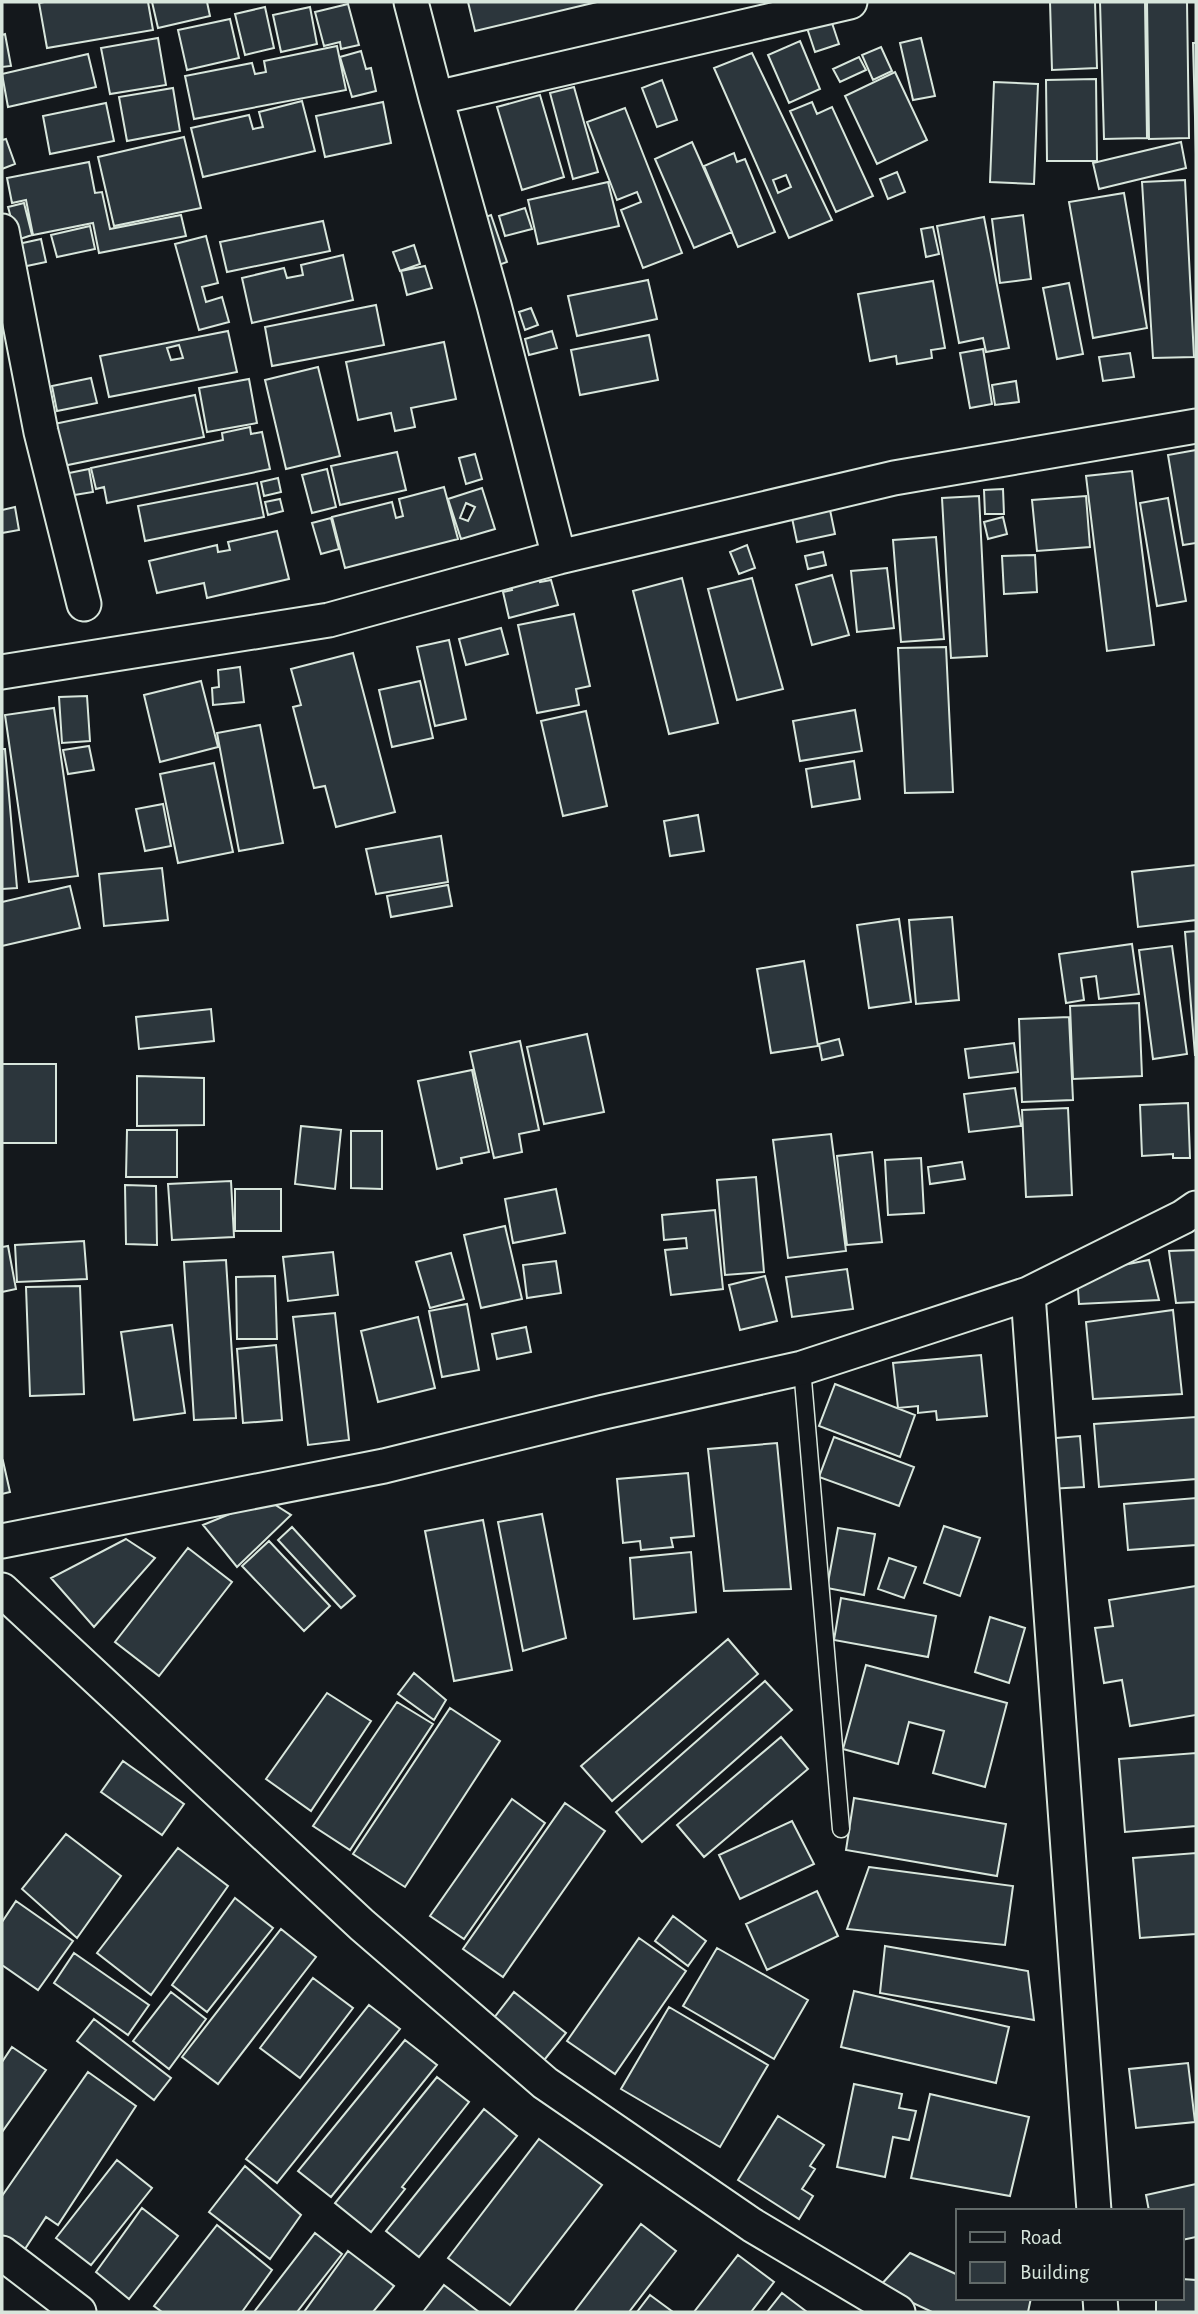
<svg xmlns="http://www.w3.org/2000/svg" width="1198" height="2314" viewBox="0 0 1198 2314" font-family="'Alegreya Sans',sans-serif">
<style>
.building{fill:#2c363c;stroke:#d8e6dc;stroke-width:2;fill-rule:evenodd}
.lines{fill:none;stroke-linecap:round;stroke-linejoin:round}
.service-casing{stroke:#d8e6dc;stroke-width:19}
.minor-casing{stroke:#d8e6dc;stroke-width:37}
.service{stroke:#14181c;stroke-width:16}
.minor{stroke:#14181c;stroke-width:33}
</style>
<rect width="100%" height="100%" fill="#14181c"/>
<path class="building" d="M44 2H148L153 30 47 48 39 3Z
M152 2H207L210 16 158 28Z
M468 2H597L475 31Z
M1050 2H1095L1097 68 1052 70Z
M1100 2H1145L1147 138 1104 139Z
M1147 2H1187L1189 138 1149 139Z
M348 4 359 45 341 49 340 42 324 46 315 12Z
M265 7 274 48 245 55 235 14Z
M310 7 317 44 281 52 273 15Z
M230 19 239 58 187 70 178 30Z
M831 20 839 44 815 52 807 28Z
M5 34 11 66 2 67V35Z
M158 38 166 85 110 94 101 48Z
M921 38 935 96 913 100 900 43Z
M800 41 820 89 789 103 768 55Z
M1193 43H1196V154Z
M337 46 346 90 194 119 185 76 252 63 255 74 266 72 264 61Z
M881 47 892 71 873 80 862 55Z
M361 51 366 69 371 68 376 91 352 97 340 57Z
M752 53 832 220 789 238 714 68ZM786 175 791 187 778 193 773 180Z
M88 54 96 87 8 107 2 74Z
M859 57 866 70 840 82 833 69Z
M895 72 927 140 877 164 845 96Z
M1096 79 1097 161H1047L1046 80Z
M662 80 677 120 657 127 642 88Z
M994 82 1038 84 1034 184 990 182Z
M574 87 598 172 573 179 550 93Z
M173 88 180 131 127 141 119 97Z
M540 95 564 177 522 190 497 107Z
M302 101 315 151 203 177 191 128 249 115 253 129 263 127 259 112Z
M383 102 391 143 325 157 316 116Z
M812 102 817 114 832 107 873 196 836 212 790 111Z
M106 103 114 141 50 154 43 116Z
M625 108 682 253 643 268 621 210 641 202 637 192 617 200 587 122Z
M184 137 201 208 114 226 98 157Z
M6 139 15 164 2 169V140Z
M692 142 732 232 694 248 655 159Z
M1181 142 1186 168 1099 189 1093 163Z
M734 153 737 162 745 159 775 232 738 247 704 166Z
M89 162 95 193 102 192 110 229 181 215 186 236 99 253 93 223 33 235 26 200 12 203 7 178Z
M897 172 905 192 888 199 880 179Z
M1185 180 1194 357 1153 358 1142 182Z
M608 182 619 226 538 244 528 200Z
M1124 193 1147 328 1093 338 1069 202Z
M24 203 32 235 17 240 8 207Z
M525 208 532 229 505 236 499 216Z
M491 215 507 262 491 268 474 221Z
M1023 215 1031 279 1000 283 992 219Z
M984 217 1009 348 986 352 983 338 959 343 937 226Z
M323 221 330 251 227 272 220 242Z
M90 226 95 249 57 257 51 235Z
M933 227 939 254 926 257 921 229Z
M206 236 218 283 202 287 206 302 222 297 229 322 199 330 175 244Z
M41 239 46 262 22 267 18 244Z
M414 245 420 264 400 271 393 252Z
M343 255 353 300 252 323 242 278 284 268 287 278 303 275 301 265Z
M425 266 432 288 407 295 401 271Z
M648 280 657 319 577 336 568 296Z
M933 281 945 348 931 350 932 358 897 364 896 356 870 361 858 294Z
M1069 283 1083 354 1057 359 1043 288Z
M376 305 384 345 272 366 265 327Z
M531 308 538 325 525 330 519 312Z
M228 331 237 372 109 397 100 356ZM179 345 183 358 171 360 167 348Z
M552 331 557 348 529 355 525 339Z
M649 335 658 380 580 395 571 350Z
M444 342 456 399 411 408 415 427 395 431 391 413 358 420 346 362Z
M983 349 992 404 970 408 960 353Z
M1130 353 1134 377 1103 381 1099 357Z
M318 367 340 456 286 469 265 380Z
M91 378 97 403 57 411 52 386Z
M249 379 257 423 207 432 199 388Z
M1016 381 1019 402 995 405 992 385Z
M195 395 204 437 63 466 54 424Z
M250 427 251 434 262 432 270 469 107 503 104 487 96 489 91 468 223 440 222 433Z
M1196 450V543L1183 545 1168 455Z
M397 452 406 490 340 505 331 466Z
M475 454 482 479 466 484 459 458Z
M89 469 93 492 68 496 64 474Z
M327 469 336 507 312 513 302 475Z
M1132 471 1154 645 1107 651 1086 476Z
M278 478 281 492 264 496 261 482Z
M257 483 264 517 145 541 138 506Z
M444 487 458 539 345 568 332 517 392 502 396 518 403 516 399 499Z
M482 488 495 529 461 539 448 499ZM466 503 475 507 468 521 460 518Z
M1003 489 1004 514H985L984 490Z
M979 496 987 656 951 658 942 498Z
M1086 496 1090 547 1037 551 1032 500Z
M1168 498 1186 601 1157 606 1140 503Z
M280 499 283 511 268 515 265 502Z
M15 507 19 530 2 533V510Z
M830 510 835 534 797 542 792 518Z
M1003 517 1007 534 988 539 984 522Z
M331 518 339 549 321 554 312 523Z
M277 531 289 579 207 598 204 583 157 593 149 561 217 545 218 552 230 550 228 542Z
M936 537 944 639 901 642 893 540Z
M747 545 755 568 739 574 730 552Z
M823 552 826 565 808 569 805 556Z
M1035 555 1037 592 1004 594 1002 556Z
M887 568 894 628 857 632 851 571Z
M538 575 540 582 551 580 558 605 509 618 503 592 512 590 510 583Z
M832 575 849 635 812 645 796 585Z
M682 578 718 723 669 734 633 591Z
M752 578 783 689 737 700 708 589Z
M574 614 590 686 576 689 579 705 537 713 518 625Z
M501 628 508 654 466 665 459 639Z
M449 640 466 719 435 726 417 647Z
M946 647 953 792 905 793 898 648Z
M353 653 395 812 336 827 325 786 314 788 293 707 301 705 291 669Z
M240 667 244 702 213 705 212 688 219 687 218 670Z
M201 681 218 747 160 762 144 695Z
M420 681 433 738 392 747 379 690Z
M87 696 90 741 62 743 59 697Z
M54 708 78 876 29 882 5 715Z
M855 710 862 751 800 761 793 721Z
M586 711 607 806 563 816 541 721Z
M260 725 283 843 239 851 217 733Z
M89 746 94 770 68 774 63 750Z
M2 749H5L17 888 2 889Z
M854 761 860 799 812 807 806 769Z
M214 763 233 852 178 863 160 774Z
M163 804 171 846 145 851 136 809Z
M698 815 704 851 670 856 664 821Z
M441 836 448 882 376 894 366 849Z
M1196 865V920L1138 927 1132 872Z
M162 868 168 920 104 926 99 874Z
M448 885 452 906 391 917 387 896Z
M70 886 80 928 2 946V902Z
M952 917 959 1000 916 1004 909 920Z
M899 919 911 1002 869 1008 857 925Z
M1196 931V1055H1195L1185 932Z
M1132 944 1139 994 1099 999 1096 976 1081 978 1084 1000 1066 1003 1059 954Z
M1172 946 1187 1054 1153 1059 1139 950Z
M804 961 818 1046 771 1053 757 969Z
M1139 1003 1142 1076 1073 1079 1070 1006Z
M211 1009 214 1041 139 1049 136 1017Z
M1069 1017 1073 1100 1022 1102 1019 1019Z
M587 1034 604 1112 544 1124 527 1047Z
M839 1039 843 1055 822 1060 819 1044Z
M520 1041 539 1130 519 1134 522 1152 494 1158 470 1052Z
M1014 1043 1018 1072 969 1078 965 1049Z
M2 1064H56V1143H2Z
M472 1070 489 1152 461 1158 462 1163 437 1169 418 1081Z
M137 1076 204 1078V1125L137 1126Z
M1015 1088 1021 1126 969 1132 964 1094Z
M1188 1103 1190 1158H1173V1154L1142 1156 1140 1105Z
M1068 1108 1072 1195 1026 1197 1022 1110Z
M301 1126 341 1130 335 1189 295 1184Z
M127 1130H177V1177H126Z
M351 1131H382V1189L351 1188Z
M831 1134 846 1251 788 1258 773 1140Z
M872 1152 882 1242 847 1245 837 1156Z
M921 1158 924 1213 888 1215 885 1160Z
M962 1162 965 1179 930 1184 928 1167Z
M756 1177 764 1272 725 1275 717 1180Z
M231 1181 234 1237 172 1240 168 1184Z
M125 1185 156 1186 157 1245 126 1244Z
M235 1189H281V1231H235Z
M556 1189 565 1233 513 1243 505 1199Z
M715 1210 723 1289 671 1295 665 1250 687 1248 686 1238 664 1240 662 1215Z
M505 1226 522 1299 481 1308 464 1235Z
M84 1241 87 1279 17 1282 15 1245Z
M8 1246 16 1289 2 1292V1247Z
M1196 1250V1302L1176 1303 1169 1251Z
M333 1252 338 1295 288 1301 283 1257Z
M451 1253 464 1299 430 1308 416 1262Z
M226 1260 236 1418 194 1420 184 1262Z
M1149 1260 1159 1300 1079 1304 1077 1274Z
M556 1261 561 1293 527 1298 523 1265Z
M847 1269 853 1309 792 1317 786 1277Z
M275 1276 277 1339H237L236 1277Z
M765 1276 777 1321 740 1330 729 1285Z
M80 1286 84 1394 30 1396 26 1287Z
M467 1304 479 1370 442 1377 429 1311Z
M1173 1310 1182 1394 1093 1399 1086 1322Z
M335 1313 349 1440 308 1445 293 1317Z
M418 1317 435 1388 378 1402 361 1331Z
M172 1325 185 1413 134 1420 121 1332Z
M526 1327 531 1352 497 1359 492 1334Z
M276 1345 282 1420 243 1423 237 1349Z
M981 1355 987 1416 937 1420 936 1411 918 1413V1406L898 1408 893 1363Z
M835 1384 915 1415 900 1457 819 1426Z
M1196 1417V1479L1099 1487 1094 1424Z
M1080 1436 1084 1487 1048 1489 1044 1439Z
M834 1437 914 1467 899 1506 819 1477Z
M777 1443 791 1589 724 1591 708 1449Z
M3 1461 10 1492 2 1494V1462Z
M688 1473 694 1536 671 1538 673 1547 641 1550 640 1541 623 1543 617 1479Z
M1196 1498V1545L1128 1550 1124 1504Z
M266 1499 291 1515 237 1567 203 1525Z
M542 1514 566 1638 523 1651 498 1522Z
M483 1520 512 1670 454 1681 425 1531Z
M944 1526 980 1538 960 1596 924 1583Z
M292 1527 355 1596 341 1608 278 1540Z
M838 1528 875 1534 864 1595 827 1588Z
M126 1539 155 1558 94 1627 51 1578Z
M269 1541 330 1606 304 1631 242 1566Z
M188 1548 232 1582 159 1676 115 1642Z
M691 1552 696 1612 634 1619 630 1558Z
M889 1558 916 1567 904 1598 878 1589Z
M1196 1586V1715L1130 1726 1122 1680 1104 1683 1095 1628 1113 1626 1109 1600Z
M841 1598 936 1616 928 1657 834 1640Z
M990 1617 1025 1628 1009 1683 975 1672Z
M728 1639 758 1674 612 1801 581 1766Z
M866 1665 1007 1703 985 1787 933 1773 944 1731 909 1722 898 1764 843 1749Z
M414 1673 446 1700 434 1720 398 1694Z
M765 1681 792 1710 642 1842 616 1812Z
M327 1693 371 1721 311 1811 266 1779Z
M397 1702 433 1724 350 1850 313 1826Z
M450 1708 500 1741 405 1887 353 1854Z
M781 1737 808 1769 704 1857 677 1825Z
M1196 1753V1826L1125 1832 1119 1759Z
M123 1761 184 1804 162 1835 101 1792Z
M854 1798 1006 1824 997 1876 846 1850Z
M512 1799 545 1823 464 1939 430 1916Z
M565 1803 605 1831 503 1977 463 1949Z
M792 1821 814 1864 740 1899 719 1855Z
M66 1834 121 1876 77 1938 22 1889Z
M178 1848 228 1886 151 1995 97 1953Z
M1196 1853V1934L1140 1938 1133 1858Z
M869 1867 1013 1886 1005 1945 847 1929Z
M817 1891 838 1936 767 1970 746 1924Z
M235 1898 273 1928 207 2012 172 1985Z
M16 1901 73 1941 38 1990 2 1965V1922Z
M673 1916 706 1941 688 1966 655 1941Z
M281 1929 316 1957 218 2084 182 2057Z
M639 1938 686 1971 615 2074 567 2041Z
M885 1946 1028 1971 1034 2020 880 1993Z
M717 1948 808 2000 774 2059 683 2006Z
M74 1953 149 2005 128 2035 54 1983Z
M313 1978 353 2008 300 2078 260 2048Z
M854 1991 1009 2027 996 2083 841 2047Z
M171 1992 206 2019 169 2069 133 2041Z
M514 1992 566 2033 541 2064 490 2023Z
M369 2005 400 2029 277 2183 246 2159Z
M669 2007 768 2065 720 2147 621 2089Z
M94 2019 171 2078 154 2100 77 2041Z
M405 2040 437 2065 331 2197 298 2171Z
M12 2047 46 2070 2 2132V2062Z
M1188 2063 1195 2122 1136 2128 1129 2069Z
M88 2072 136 2106 58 2225 46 2217 23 2252 2 2237V2196Z
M437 2077 469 2102 402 2187 405 2189 371 2232 335 2203Z
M854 2084 902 2094 899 2108 916 2111 909 2140 893 2137 885 2177 837 2167Z
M930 2094 1029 2117 1010 2196 911 2178Z
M484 2109 517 2136 419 2257 386 2231Z
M778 2116 824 2145 810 2166 815 2169 802 2189 813 2196 799 2219 738 2180Z
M539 2139 602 2185 510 2305 448 2258Z
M117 2160 152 2188 91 2265 56 2238Z
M245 2166 301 2215 270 2259 209 2212Z
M1196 2184V2237L1182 2240V2211H1149L1146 2195Z
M142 2208 178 2236 129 2299 96 2272Z
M641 2224 676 2251 629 2312H574Z
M217 2225 272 2270 242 2312H162L154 2306Z
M315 2233 342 2254 297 2312H254Z
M348 2251 394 2286 373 2312H304Z
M910 2253 958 2275V2298H1031L1028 2312H932L879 2287Z
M738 2255 774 2282 751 2312H694Z
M1182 2279 1196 2280V2312H1156V2298H1182Z
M444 2285 479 2312H423Z
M782 2293 807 2312H767Z
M650 2295 673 2312H637Z"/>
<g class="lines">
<g class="service-casing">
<path id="service" d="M802 1368 841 1829"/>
</g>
<g class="minor-casing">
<path id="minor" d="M411 2 436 98 494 305 559 557
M436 98 850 2
M2 231 41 432 84 604
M2 672 329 620 559 557 894 478 1196 426
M1028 1294 1094 2211
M2 1541 384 1466 604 1412 802 1368 1028 1294 1183 1217 1196 1208
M2 1590 362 1925 545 2083 752 2225 898 2312
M2 2253 79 2312
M1100 2298 1101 2312"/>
</g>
<use href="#service" class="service"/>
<use href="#minor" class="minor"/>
</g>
<rect width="1198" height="2314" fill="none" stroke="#d8e6dc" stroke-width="7"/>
<rect x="956" y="2209" width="228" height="91" fill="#14181c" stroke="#626a69" stroke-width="2"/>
<rect x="970" y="2232" width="35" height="10" fill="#14181c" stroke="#626a69" stroke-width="2"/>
<text x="1020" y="2244" font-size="21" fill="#d8e6dc">Road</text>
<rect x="970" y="2262" width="35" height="21" fill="#2c363c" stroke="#626a69" stroke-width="2"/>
<text x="1020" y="2279" font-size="21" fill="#d8e6dc">Building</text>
</svg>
